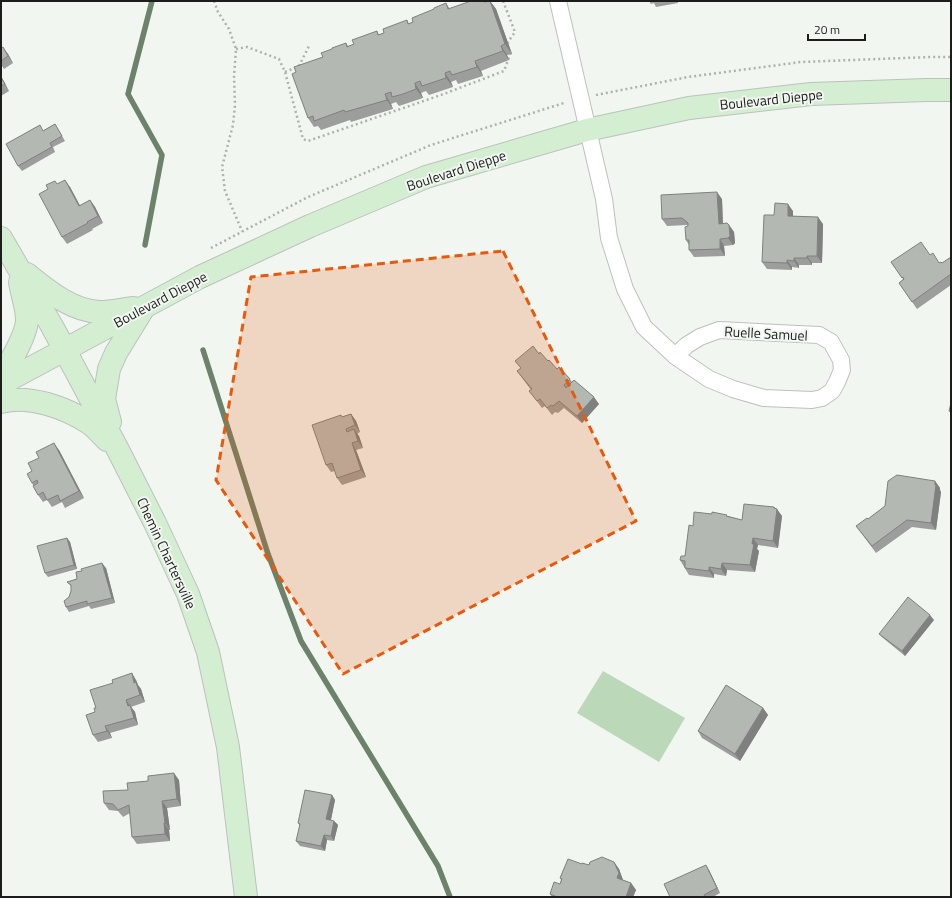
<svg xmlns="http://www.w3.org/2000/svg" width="952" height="898" viewBox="0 0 952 898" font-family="'Titillium Web',sans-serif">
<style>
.green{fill:#bbd8b9}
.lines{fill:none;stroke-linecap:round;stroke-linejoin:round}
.stream{stroke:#6c826a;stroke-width:5.5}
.street-casing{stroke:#bdc1bd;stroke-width:18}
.secondary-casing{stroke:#bdc1bd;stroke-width:24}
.path{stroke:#aeb2ae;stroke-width:2.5;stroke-dasharray:2 3;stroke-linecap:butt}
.street{stroke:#fff;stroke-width:16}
.secondary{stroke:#d3eed1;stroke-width:22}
.wall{fill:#9b9e9a}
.shaded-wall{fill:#7e817d}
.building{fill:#b4b8b3;stroke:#7e817d}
.marked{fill:#e8590c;fill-opacity:0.2;stroke:#e8590c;stroke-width:3;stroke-dasharray:8 5;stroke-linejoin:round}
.labels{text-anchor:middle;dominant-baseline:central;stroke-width:4;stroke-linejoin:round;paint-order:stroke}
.street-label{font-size:14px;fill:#1c1d1b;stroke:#f1f6f1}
</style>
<rect width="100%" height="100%" fill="#f1f6f1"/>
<path class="green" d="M603 671 685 718 659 762 577 713Z"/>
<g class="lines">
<path class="stream" d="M145 245 162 155 128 94 152 1
M203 350 268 554 301 641 438 866 450 897"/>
<g class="street-casing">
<path id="street" d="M558 1 604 199 609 238 625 289 644 327 675 356 709 379 733 389 764 398 812 400 822 398 832 391 837 382 842 370 841 360 831 342 819 335 719 330 700 337 687 345 675 356"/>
</g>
<g class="secondary-casing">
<path id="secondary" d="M1 238 53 328 118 450 155 523 188 594 208 652 228 747 246 897
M27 274C48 291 72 311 100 312 111 312 123 309 134 308
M1 373C10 366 27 332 27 320 27 308 22 295 20 282
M1 384 200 277 310 226 426 177 587 130 689 108 811 94 927 90H951
M1 402C29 394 66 408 89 423 95 427 101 434 107 440
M110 422 104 399 109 369 116 353 143 309"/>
</g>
<path class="path" d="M214 1 218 12 229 29 236 49 234 76 235 105 233 125 222 167 225 191 242 231
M503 1 515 32 508 42V45
M236 49 247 47 279 59 285 72 303 139 308 141 441 95 504 71 511 52
M285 72 299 66 310 44
M596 95 688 77 801 62 930 57H951
M211 248 308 197 431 145 564 103"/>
<use href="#street" class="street"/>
<use href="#secondary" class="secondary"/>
</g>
<path class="wall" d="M485 1H490L496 9 512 54 507 55 509 60 481 71 483 76 458 84 456 80 451 82 453 87 429 95 426 91 421 93 423 98 399 106 396 102 391 104 393 109 351 122 350 120 321 130 318 126 314 127 308 118 296 72 346 43 348 46 354 44 377 31 379 35 384 33 407 20 409 24 413 22 434 9 446 3 450 9Z
M649 1H678V3L656 7 654 3 651 4Z
M1 48 8 54 13 63 4 69 2 66H1Z
M1 76 9 91 1 96Z
M55 124 65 141 53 147 55 152 22 171 18 166 44 130Z
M57 184 70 187 80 206 90 200 95 207 103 223 92 229 93 230 67 244 62 237Z
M722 199 723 223 729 225 734 232 735 243 733 245 724 246 725 256 694 257 689 250V245L686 240 688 226 687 225 667 226 662 219Z
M793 211V216L823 224 822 263H812V265H799V268L792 267V270L767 269 762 262 774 215Z
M930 255 939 263H942L951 257V285L917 309 899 283 903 279 891 262Z
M539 354 557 369 570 379 572 382 599 404 582 423 564 408 558 413 555 412 552 415 545 406 542 408 529 391 531 390 517 371 521 368 515 361Z
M351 414 356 421 360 432 357 434 359 436 363 448 356 450 366 477 342 485 337 478 335 471 331 472 326 465 342 417Z
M59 450 84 498 65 508 62 502 52 507 47 500 43 502 38 495 32 483V471Z
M935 481 940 488V490L941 492 936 530 912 527 876 553 856 526 868 519 885 506Z
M774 507 782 516 778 548 758 545 757 549 759 551 755 572 727 570 726 576 714 574V578L689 575 680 560 685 556 693 526 728 516 742 520Z
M67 538 70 542 77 569 48 577 45 573Z
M106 568 115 603 91 609 89 606 69 612 66 607 71 591V586L67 582 77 579Z
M934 620 905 656 883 638 879 634Z
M136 680 138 685 141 689 145 702 131 707 135 712 138 725 110 733 112 738 98 742 93 735 96 708Z
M763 708 768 715 740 761 702 738 698 731Z
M179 780 181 806 167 808 170 830H169L170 841 137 844 132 837 130 813 123 817 118 811 109 810 104 803 128 790Z
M332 795 335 800 331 820 334 821 338 825 334 841 327 840 325 851 300 846 296 841 300 826 298 823Z
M614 862 619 869 623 880 631 883 636 890 633 897H552L550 894 560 884 561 880 560 878 582 864 589 865Z
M709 870 720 893 713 897H670Z"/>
<path class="shaded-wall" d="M490 1 496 9 512 54 505 44Z
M501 46 507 55 509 60 503 51Z
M3 47 8 54 13 63 8 56Z
M475 61 481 71 483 76 477 67Z
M445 73 451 82 453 87 446 78Z
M1 76 9 91 1 78Z
M415 83 421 93 423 98 416 89Z
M385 94 391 104 393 109 387 100Z
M65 180 70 187 84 213 79 206Z
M717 192 722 199 723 230 719 224Z
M90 200 95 207 103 223 98 216Z
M788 204 793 211V223L788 216Z
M818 217 823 224 822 263 817 256Z
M729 225 734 232 735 243 733 245 728 238Z
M720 239 724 246 725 256 720 249Z
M807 256 812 263V265L807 258Z
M794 258 799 265V268L794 261Z
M787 260 792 267V270L787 263Z
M594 397 599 404 582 423 577 416Z
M351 414 356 421 360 432 355 425Z
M354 429 359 436 363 448 358 441Z
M54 443 59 450 84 498 79 491Z
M352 443 356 450 366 477 361 470Z
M935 481 940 488V490L941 492 936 530 931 523Z
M774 507 777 511V509L782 516 778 548 773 541Z
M67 538 70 542 77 569 74 565Z
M753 538 758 545 757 549 759 551 755 572 750 565Z
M102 563 106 568 115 603 112 598Z
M722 563 727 570 726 576 721 569Z
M709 567 714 574V578L709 571Z
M930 615 934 620 905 656 902 651Z
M132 673 136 680 138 685 141 689 145 702 140 695 134 683Z
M126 700 135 712 138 725 134 718 128 706Z
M763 708 768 715 740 761 735 754Z
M105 726 110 733 112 738 107 731Z
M174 773 179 780 181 806 177 799Z
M332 795 335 800 330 824 326 819Z
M162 801 167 808 170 830 165 823Z
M334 821 338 825 334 841 331 836Z
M164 823 169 830 170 841 165 834Z
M324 835 327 840 325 851 321 846Z
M614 862 619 869 623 880 617 878Z
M706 865 709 870 720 893 717 888Z
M631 883 636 890 633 897H626Z"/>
<path class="building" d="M471 1H484V2L490 1 505 44 501 46 503 51 475 61 477 67 452 75 450 71 445 73 446 78 422 86 420 81 415 83 416 89 403 94 392 97 391 92 385 94 387 100 345 112 344 110 314 121 313 116 308 118 292 74 296 72 294 67 323 57 321 53 332 49V48L346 43 347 47 354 44 352 40 377 31 378 35 384 33 383 29 407 20 408 24 413 22 412 18 434 9V8L446 3 448 9Z
M3 47 8 56 1 61V48Z
M1 78 5 84 1 86Z
M55 124 62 136 50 143 52 147 18 166 6 144 40 125 43 131Z
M65 180 79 206 90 200 98 216 87 222 88 223 62 237 39 194 48 189 46 185 55 181 57 184Z
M717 192 719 224 727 223 729 225 730 236 728 238 720 239V249L689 250V240H686L685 227 688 226V223L682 218 662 219 661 195Z
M775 203 788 204V216L818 217 817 256H807V258H794V261L787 260V263L762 262 764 215H774Z
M921 242 930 255 933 253 939 263 941 262 942 263 951 257V274L912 302 899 283 904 279 903 277 902 278 891 262Z
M533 346 539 354 540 352 548 361 549 360 557 369 559 367 570 379 564 385 566 388 574 380 594 397 577 416 559 401 553 406 551 405 547 408 540 399 537 401 529 391 532 389 517 371 521 368 515 361Z
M951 403V412L949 411Z
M351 414 355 425 346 429 347 432 354 429 358 441 352 443 361 470 337 478 332 463 326 465 312 425 341 415 342 417Z
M54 443 79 491 60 501 58 495 47 500 43 492 38 495 33 486 38 483 37 480 32 483 27 474 32 471 28 463 39 458 36 452Z
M897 475 935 481V485H936L931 523 907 520 872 546 856 526 867 518 868 519 885 506 888 481Z
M744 504 774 507V508L777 509 773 541 753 538 752 544H754L750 565 722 563 721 569 709 567V571L685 568V561L680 560 681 556H685L689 525 693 526 694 512 712 514V512L727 515 726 516 742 520Z
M67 538 74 565 45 573 37 546Z
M102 563 112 598 87 604V601L66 607 64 601 69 597 71 591V585L67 582 77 579 76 572 82 571 81 569Z
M908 597 930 615 902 651 879 634Z
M132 673 134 683 136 682 140 695 126 700 128 706 130 705 134 718 105 726 107 731 93 735 86 715 95 712 94 708H96L90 690 113 683 112 680Z
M726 685 763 708 735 754 698 731Z
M174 773 177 799 162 801 165 823H164L165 834 132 837 129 805 118 810 113 804 104 803 103 791 128 790 127 783 148 781V776Z
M305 790 332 795 326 819 334 821 331 836 324 835 321 846 296 841 300 824 298 823Z
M602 857 614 862 619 873 617 878 631 883 626 897H557L550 894 554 882 560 884 562 879 560 878 568 859 582 864V863L589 865 590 862Z
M706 865 717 888 704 895 705 897H670L664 884Z"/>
<path class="marked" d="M503 251 636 521 343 674 216 480 251 277Z"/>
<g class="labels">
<g class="street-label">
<text transform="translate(771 99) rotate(-6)">Boulevard Dieppe</text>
<text transform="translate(456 170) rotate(-18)">Boulevard Dieppe</text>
<text transform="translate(160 299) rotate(-28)">Boulevard Dieppe</text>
<text transform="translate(766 333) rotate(3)">Ruelle Samuel</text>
<text transform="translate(167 553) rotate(65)">Chemin Chartersville</text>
</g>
</g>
<rect width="952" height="898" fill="none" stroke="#1c1d1b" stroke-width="4"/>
<path d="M808 34v6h57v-6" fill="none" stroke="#1c1d1b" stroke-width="2"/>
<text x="814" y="34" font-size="12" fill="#1c1d1b" stroke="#f1f6f1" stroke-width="3" paint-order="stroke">20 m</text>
</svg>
